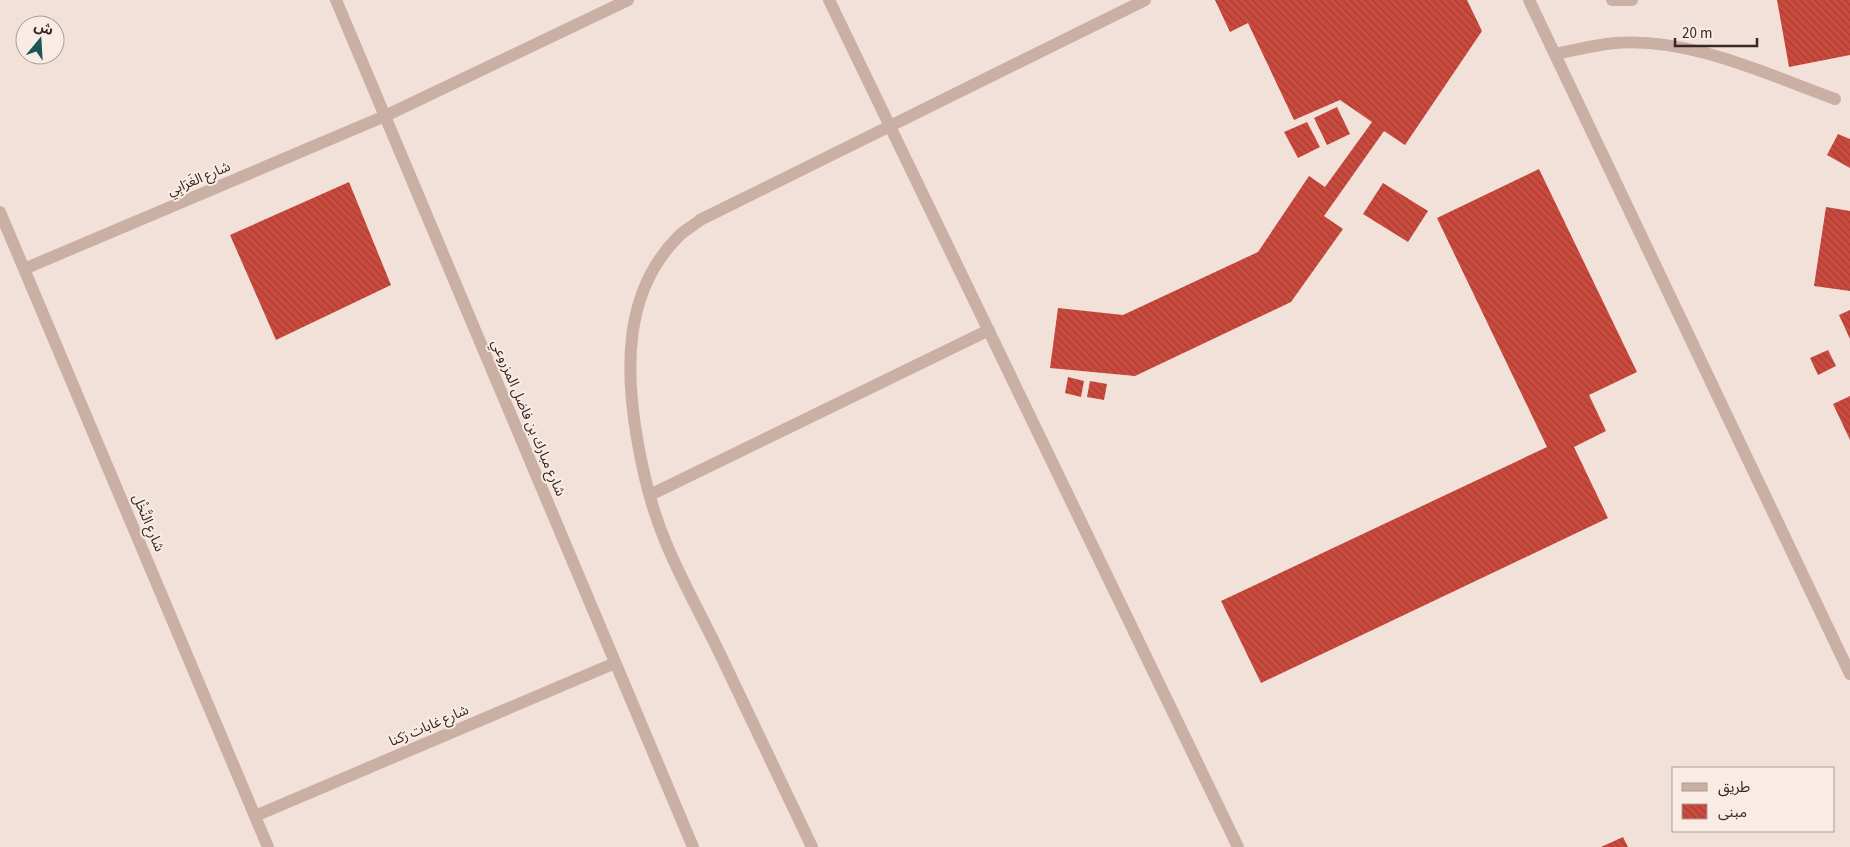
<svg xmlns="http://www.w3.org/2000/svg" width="1850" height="847" viewBox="0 0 1850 847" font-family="'Source Sans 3','Noto Sans Arabic',sans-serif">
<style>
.building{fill:url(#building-back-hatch)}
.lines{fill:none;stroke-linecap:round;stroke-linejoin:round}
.service{stroke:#caafa4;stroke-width:12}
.minor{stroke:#caafa4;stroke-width:12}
.labels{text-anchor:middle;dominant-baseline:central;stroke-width:4;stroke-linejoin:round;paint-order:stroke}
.street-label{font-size:14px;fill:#352826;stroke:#f9ece4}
</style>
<defs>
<pattern id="building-back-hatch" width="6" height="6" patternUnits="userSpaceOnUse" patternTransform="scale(1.25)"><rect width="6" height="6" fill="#ca4a3e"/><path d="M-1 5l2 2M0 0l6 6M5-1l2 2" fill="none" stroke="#a53e34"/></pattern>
</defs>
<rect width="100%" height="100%" fill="#f2e1d8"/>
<path class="building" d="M1215 0H1467L1482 31 1405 145 1384 131 1324 216 1343 229 1291 302 1135 376 1050 368 1058 308 1123 315 1258 252 1309 176 1325 187 1372 122 1340 100 1294 120 1248 23 1230 32Z
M1777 0H1850V55L1789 67Z
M1337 107 1350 134 1327 145 1314 118Z
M1307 122 1320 147 1298 158 1284 132Z
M1838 134 1850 139V168L1827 155Z
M1539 169 1637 372 1589 395 1606 431 1574 447 1608 518 1261 683 1221 601 1547 447 1437 218Z
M349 182 391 285 276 340 230 235Z
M1383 183 1428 211 1408 242 1363 214Z
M1826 207 1850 211V291L1814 286Z
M1850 310V339L1839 315Z
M1828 350 1836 366 1818 375 1810 358Z
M1068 377 1084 381 1081 397 1065 393Z
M1090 381 1107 384 1104 400 1087 397Z
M1850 396V440L1833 404Z
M1623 837 1628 847H1601Z"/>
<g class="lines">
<path class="service" d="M829 0 1238 847
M1529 0 1850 674
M1612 0H1632
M1555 54C1575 50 1595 45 1615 43 1690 37 1766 74 1835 99
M385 116 628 0
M650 495 989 330
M812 847C781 783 751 719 721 656 703 618 682 582 666 543 652 510 643 474 637 438 625 369 624 292 677 238 683 231 693 226 700 220L1145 0"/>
<path class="minor" d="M336 0 693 847
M0 212 268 847
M24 269 385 116
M255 816 615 663"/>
</g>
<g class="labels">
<g class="street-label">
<text transform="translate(199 179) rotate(-23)">شارع الغَرَابِي</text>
<text transform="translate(528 418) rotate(67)">شارع مبارك بن فاضل المزروعي</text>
<text transform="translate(148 523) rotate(67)">شارع النَّخْل</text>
<text transform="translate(429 726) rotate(-23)">شارع غابات رَكنا</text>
</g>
</g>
<rect x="1672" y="767" width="162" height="65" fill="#f9ece4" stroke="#ab9e98"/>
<rect x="1682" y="783" width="25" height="8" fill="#caafa4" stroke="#ab9e98"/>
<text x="1718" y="792" font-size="15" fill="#352826">طريق</text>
<rect x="1682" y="804" width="25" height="15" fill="url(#building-back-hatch)" stroke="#ab9e98"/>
<text x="1718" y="817" font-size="15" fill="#352826">مبنى</text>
<g transform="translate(40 40) rotate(18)"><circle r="24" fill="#f9ece4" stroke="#ab9e98"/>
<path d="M0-4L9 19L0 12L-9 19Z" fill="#1a5752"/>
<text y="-8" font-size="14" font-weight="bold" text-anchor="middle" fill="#352826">ش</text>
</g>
<path d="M1675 38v8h82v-8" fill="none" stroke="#352826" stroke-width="2.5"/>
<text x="1682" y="38" font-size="15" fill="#352826" stroke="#f9ece4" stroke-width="4" paint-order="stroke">20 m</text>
</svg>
